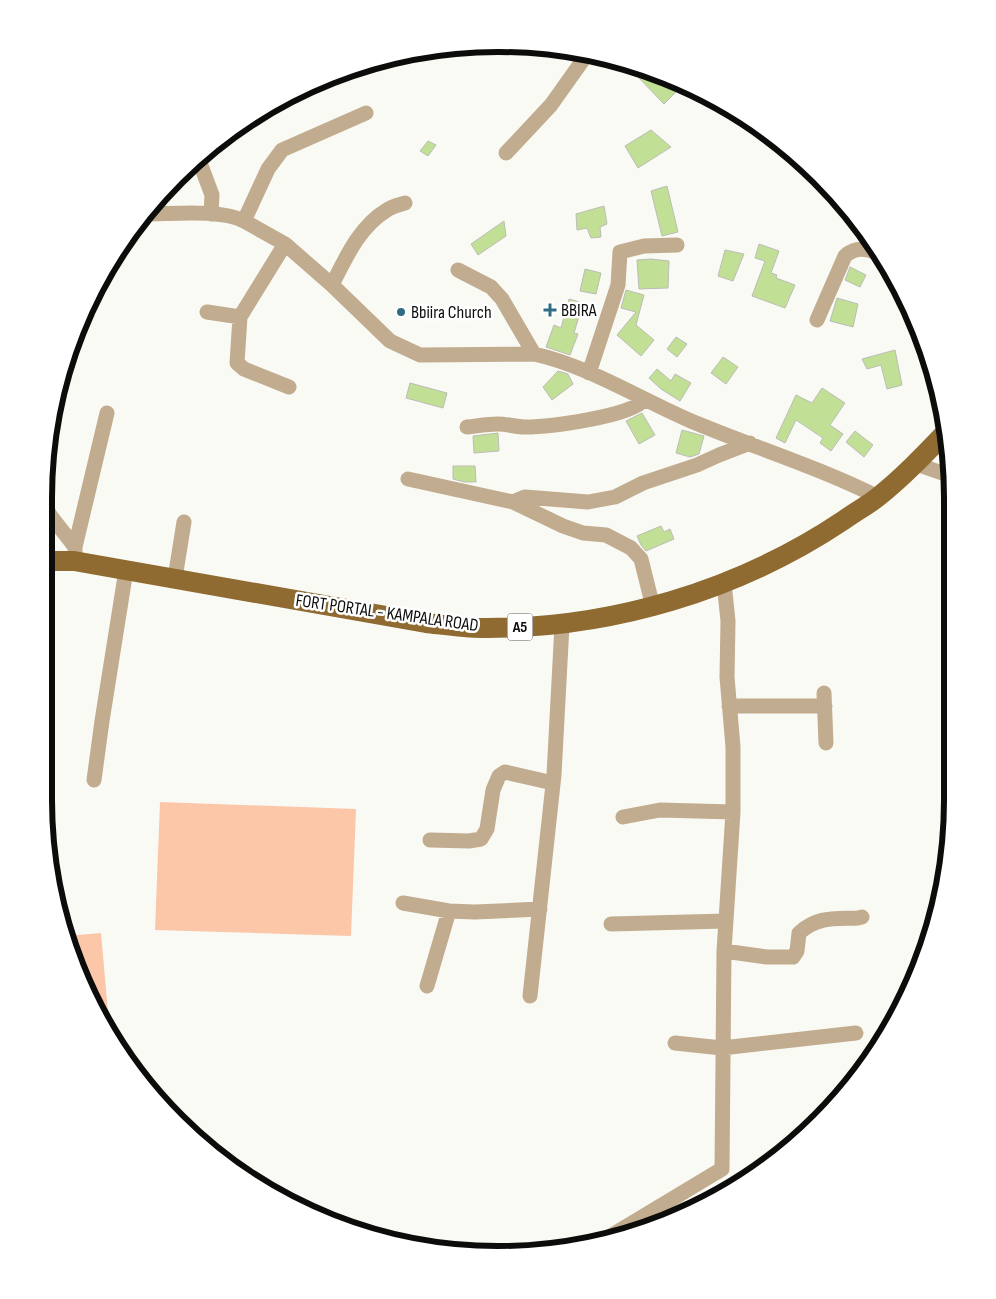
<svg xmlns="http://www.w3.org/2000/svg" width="996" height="1299" viewBox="0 0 996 1299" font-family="'Sofia Sans Condensed',sans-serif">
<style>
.green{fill:#fcc7a9}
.building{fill:#c2e095;stroke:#bbbcb8}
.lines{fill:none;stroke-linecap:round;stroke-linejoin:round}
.minor{stroke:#c1ac8f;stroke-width:15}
.major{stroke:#8f6a31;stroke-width:20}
.poi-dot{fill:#316c84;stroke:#fff;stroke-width:2}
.labels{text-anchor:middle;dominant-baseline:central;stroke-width:5;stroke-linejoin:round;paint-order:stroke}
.shield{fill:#fff;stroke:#555554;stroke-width:1}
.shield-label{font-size:16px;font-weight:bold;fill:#0c0c0b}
.poi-label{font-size:18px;fill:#0c0c0b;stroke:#fff;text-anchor:start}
.street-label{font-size:18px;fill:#0c0c0b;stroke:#fff}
.rim{fill:none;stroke:#0c0c0b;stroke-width:6}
</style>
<rect width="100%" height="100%" fill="#fafaf5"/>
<path class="green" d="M160 802 356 809 351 936 155 930Z
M101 933 110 1035 105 1028 66 936Z"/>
<path class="building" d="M645 70 670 78 680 88 664 104 638 77Z
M651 130 671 147 638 168 625 146Z
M428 141 436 145 428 156 420 151Z
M667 186 678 232 662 236 651 191Z
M604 206 607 224 600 227 601 237 591 238 587 228 577 230 576 214Z
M504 221 506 236 478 255 471 244Z
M759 244 779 251 771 273 777 275 776 278 795 285 785 308 752 296 765 261 755 258Z
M725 250 744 254 733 281 718 276Z
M651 259 669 261 668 288 639 289 637 260Z
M850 267 866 275 860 287 845 280Z
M585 269 601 273 596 294 580 291Z
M626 290 644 295 636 325 654 340 641 356 617 335 636 312 621 308Z
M837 298 858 304 853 327 830 321Z
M569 299 583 303 574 333 578 334 570 355 546 347 554 325 561 328Z
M676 337 687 344 677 357 667 349Z
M895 350 902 385 887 389 881 365 867 369 862 359Z
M723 357 738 367 726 384 711 373Z
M657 369 671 381 675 374 691 383 680 401 661 389 649 378Z
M558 371 568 374 573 384 552 400 543 387Z
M410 383 447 393 443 408 406 398Z
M822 388 845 403 830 425 843 434 831 451 820 443 823 438 796 420 785 443 776 438 796 395 812 403Z
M642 413 655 435 639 444 626 421Z
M682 430 704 436 699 454 690 457 676 453Z
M855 431 873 445 864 457 846 442Z
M498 433 499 451 474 453 473 436Z
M453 466H475L476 482H464L453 479Z
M661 526 664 532 670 529 674 539 646 551 641 545 637 536Z"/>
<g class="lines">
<path class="minor" d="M506 153 551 105 588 53
M200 163 212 195 211 214
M146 214C173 214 220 209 244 221L285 244 332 285 390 341 420 355 534 354C586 365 642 400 691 421 753 447 818 467 878 497
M244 221 268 169 282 150 366 113
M285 244 240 317 237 363 244 369 289 387
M458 270 491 287 502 299 534 354
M332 285C346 257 360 226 387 210 392 206 399 205 405 203
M207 312 240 317
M817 320 845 256C856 246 866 249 879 253
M589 373 618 285 620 252 644 246 677 245
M467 427C477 426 487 424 498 424 507 424 516 427 525 427 548 427 629 417 644 400
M916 464 948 475
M408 479 513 502 563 526 583 533 606 535 631 548 641 559 653 607
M513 502 525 497 588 502 615 497 643 483 697 465 719 455 750 443
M45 505 50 515 75 547V554
M75 547 107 413
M175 578 184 522
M824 693 826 743
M729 706H825
M94 780 102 721 126 570
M623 817 660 810 733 812
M430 840 469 841 481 839 487 829 493 790 499 776 505 772 553 783
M403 903 449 911 475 912 540 909
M611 924 726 921
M724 951 767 957H793L797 951 799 933C818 916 834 919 858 918L862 917
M427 986 449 911
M530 996 554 775 562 625
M675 1043 722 1048 856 1033
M609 1237 722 1169 724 951 733 812V747L727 677 728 621 724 583"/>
<path class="major" d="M44 561H74L426 623C444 625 464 628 482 628 610 629 738 591 844 520 855 512 868 505 878 497 903 477 925 454 947 431"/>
</g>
<g class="poi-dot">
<path d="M547.5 302.5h5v5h5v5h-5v5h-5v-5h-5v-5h5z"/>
<circle cx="401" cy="312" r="5"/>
</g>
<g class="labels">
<rect class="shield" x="507.5" y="613.5" width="25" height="27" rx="4"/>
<g class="shield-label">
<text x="520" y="627">A5</text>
</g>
<g class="poi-label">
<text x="561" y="310">BBIRA</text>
<text x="411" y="312">Bbiira Church</text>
</g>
<g class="street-label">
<text transform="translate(387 613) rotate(8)">FORT PORTAL - KAMPALA ROAD</text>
</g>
</g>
<path d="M0 0H996V1299H0ZM498 52H498A446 446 0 0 1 944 498V800A446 446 0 0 1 498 1246H498A446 446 0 0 1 52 800V498A446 446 0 0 1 498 52Z" fill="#fff" fill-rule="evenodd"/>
<path class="rim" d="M498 52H498A446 446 0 0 1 944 498V800A446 446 0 0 1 498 1246H498A446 446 0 0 1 52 800V498A446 446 0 0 1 498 52Z"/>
</svg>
